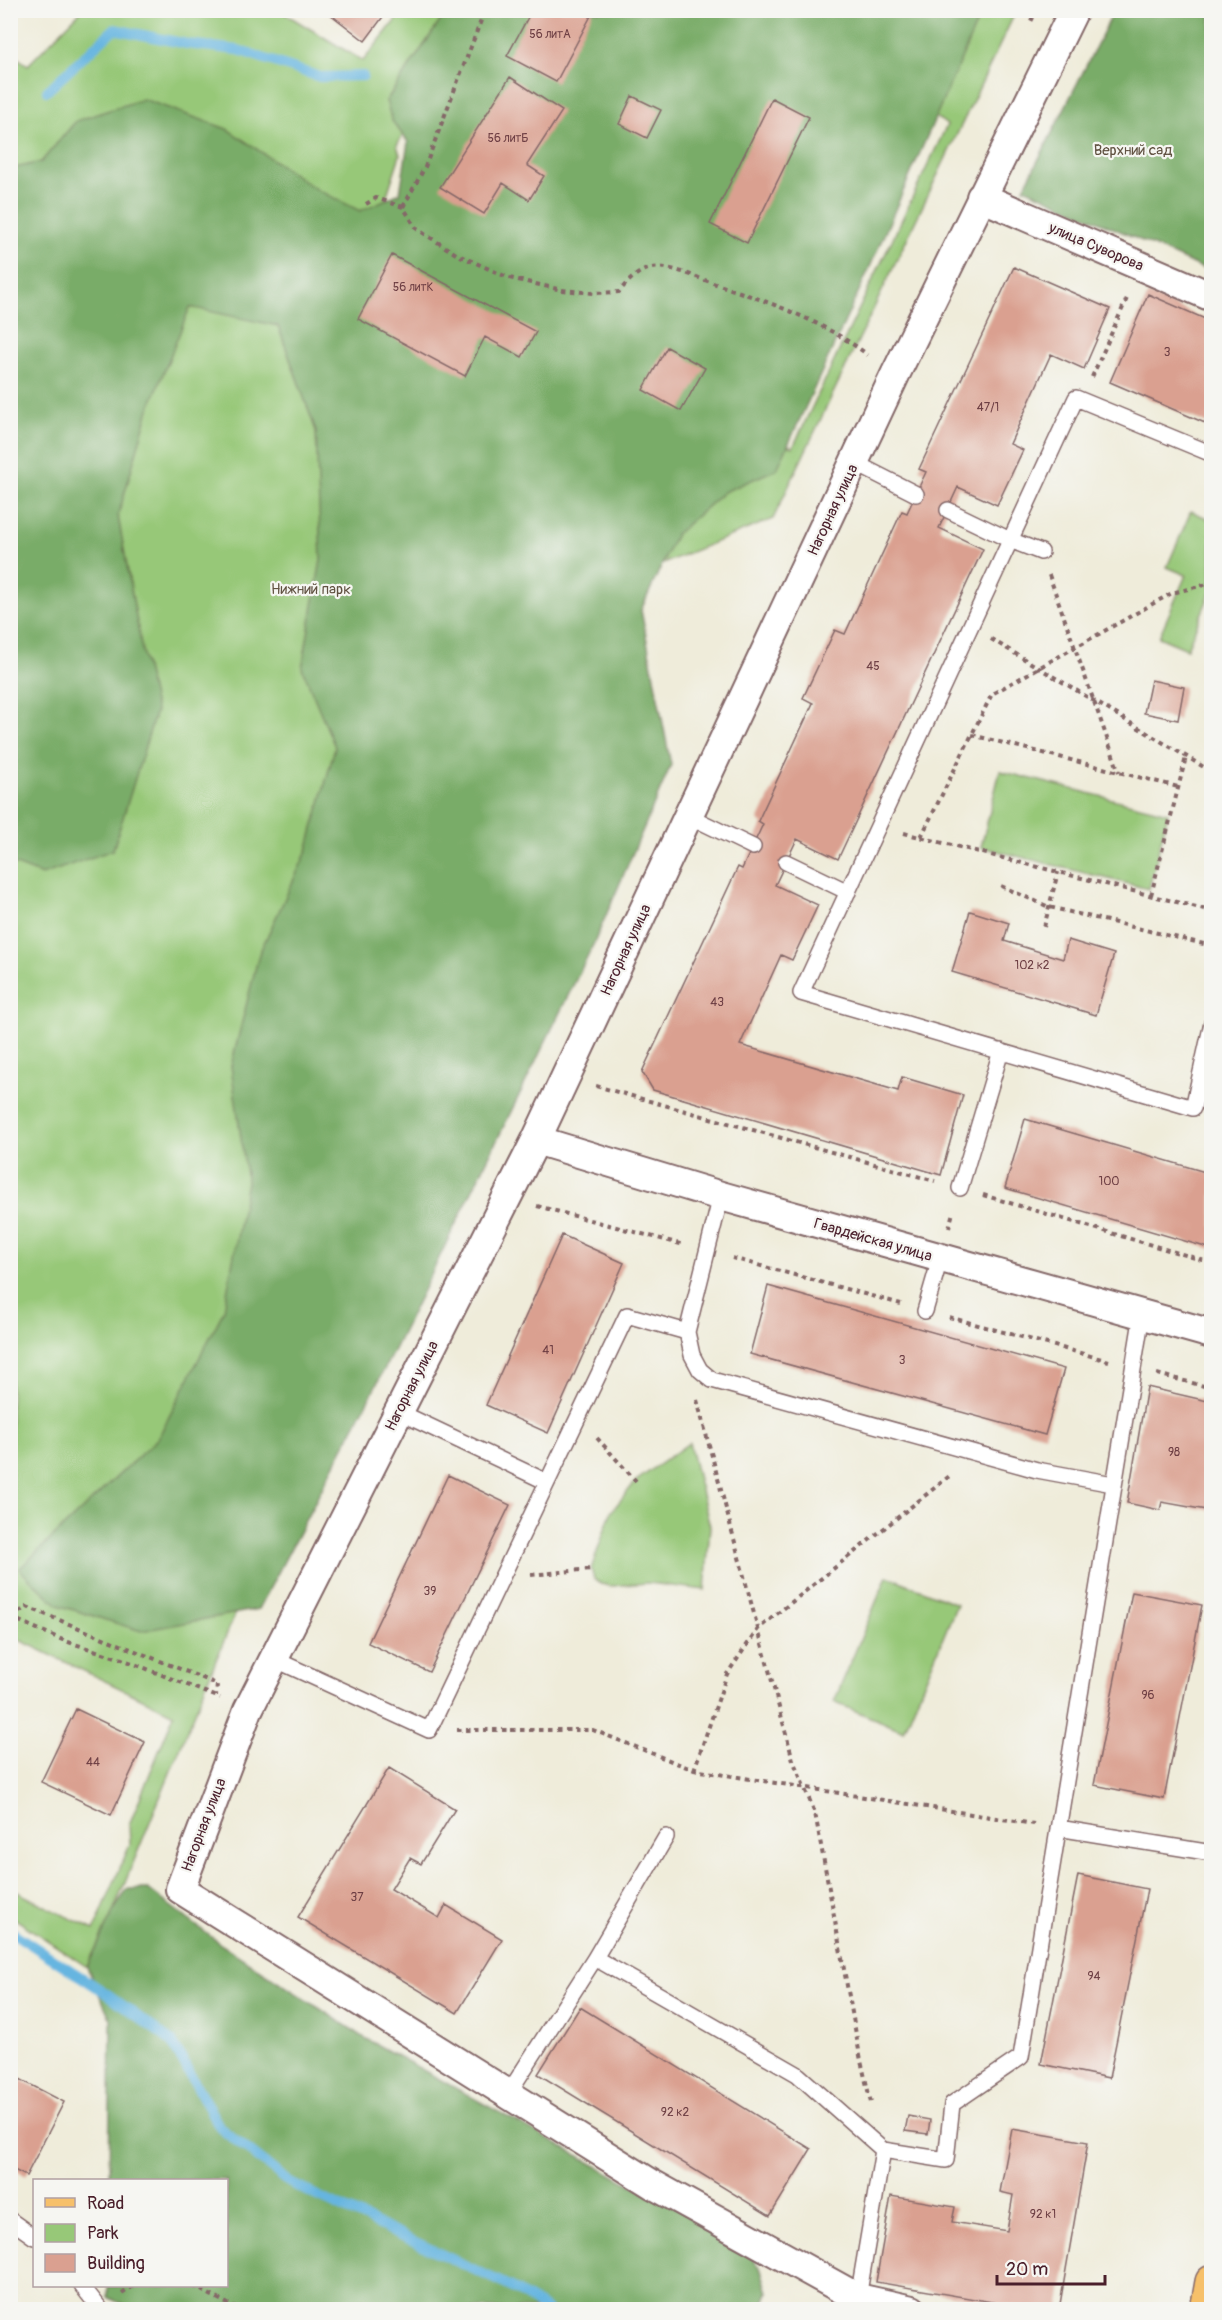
<svg xmlns="http://www.w3.org/2000/svg" width="1222" height="2320" viewBox="0 0 1222 2320" font-family="Pangolin,sans-serif">
<style>
.green{fill:#97c878;stroke:#707452;stroke-width:1.5}
.forest{fill:#79ac68;stroke:#62664a;stroke-width:1.5}
.lines{fill:none;stroke-linecap:round;stroke-linejoin:round}
.stream{stroke:#66b5e0;stroke-width:10}
.building{fill:#daa090}
.service-casing{stroke:#846768;stroke-width:18}
.minor-casing{stroke:#846768;stroke-width:32}
.primary-casing{stroke:#846768;stroke-width:36}
.path{stroke:#846768;stroke-width:4;stroke-dasharray:4.5 4.5;stroke-linecap:butt}
.service{stroke:#fff;stroke-width:15}
.minor{stroke:#fff;stroke-width:28}
.primary{stroke:#f6c06b;stroke-width:33}
.labels{text-anchor:middle;dominant-baseline:central;stroke-width:4.5;stroke-linejoin:round;paint-order:stroke}
.number-label{font-size:12px;fill:#6e3f44}
.park-label{font-size:15px;fill:#615242;stroke:#f6f6f2}
.street-label{font-size:15px;fill:#4a1f2b;stroke:#f6f6f2}
</style>
<rect width="100%" height="100%" fill="#f6f6f2"/>
<filter id="ink" filterUnits="userSpaceOnUse"><feTurbulence type="fractalNoise" baseFrequency=".0167" numOctaves="2"/><feDisplacementMap in="SourceGraphic" scale="12" xChannelSelector="R" yChannelSelector="G"/><feConvolveMatrix kernelMatrix="1 2 1 2 8 2 1 2 1" color-interpolation-filters="sRGB"/></filter>
<filter id="wash" filterUnits="userSpaceOnUse"><feTurbulence type="fractalNoise" baseFrequency=".008" numOctaves="4" result="noise"/><feDisplacementMap in="SourceGraphic" scale="24" xChannelSelector="R" yChannelSelector="G"/><feGaussianBlur stdDeviation="1.35" result="paint"/><feColorMatrix in="noise" values="0 0 0 0 0 0 0 0 0 0 0 0 0 0 0 0 0 1.4 0 .05"/><feComposite in="paint" operator="in"/></filter>
<g filter="url(#wash)">
<rect width="100%" height="100%" fill="#efecda"/>
<path class="green" d="M279 10 363 61 403 11H475L397 145 400 155 370 247 572 366 793 447 947 125 821 34 776 11H1016L773 519 644 571 244 1592 113 1912 87 1967 11 1916V1889L94 1930 130 1844 129 1825 174 1714 11 1636 10 53 28 65 81 11Z
M1191 511 1211 520V591L1187 649 1159 637 1186 575 1167 567Z
M1000 771 1168 813 1149 889 981 847Z
M689 1443 710 1526 705 1590 648 1583 611 1586 601 1584 594 1579 591 1569 611 1512 636 1481Z
M887 1576 957 1604 904 1731 834 1702Z"/>
<path class="forest" d="M447 11H982L870 267 777 469 724 492 676 534 641 610 671 765 595 941 384 1370 259 1609 141 1631 58 1605 19 1569 158 1438 224 1310 247 1182 231 1066 259 954 307 851 335 747 302 668 321 560 316 431 278 326 190 307 149 409 118 516 142 650 156 711 113 850 42 875 11 863 10 169 41 162 76 121 143 99 227 129 316 189 360 211 400 193 408 142 392 121 386 101Z
M1114 11H1211V272L1024 188Z
M127 1889H148L222 1945 365 2038 622 2180 738 2239 760 2267 768 2292 762 2309H130L108 2297V2286H226V2180H109L111 2020 87 1967 113 1912Z"/>
<g class="lines">
<path class="stream" d="M47 91 114 29 187 44 238 50 320 77 363 76
M10 1931 109 1995 172 2042 220 2128 290 2183 509 2286 547 2310"/>
</g>
<g id="blocks">
<path class="building" d="M325 10H388L365 41Z
M532 10H590L593 12 556 82 507 56Z
M510 77 562 111 527 165 544 176 529 200 503 183 484 214 440 187Z
M632 96 661 110 647 138 619 124Z
M772 98 809 117 747 243 710 224Z
M392 255 536 332 522 357 485 337 465 376 358 319Z
M1014 267 1110 309 1084 369 1051 354 1010 444 1023 450 997 505 958 487 939 528 983 549 838 859 797 839 775 885 818 905 792 960 781 955 740 1045 898 1091 902 1077 963 1095 941 1175 653 1090 642 1072 738 867 742 869 763 824 758 821 813 703 803 698 835 630 845 634 902 511 907 513 926 472 919 469Z
M1148 294 1212 322V426L1110 382Z
M667 347 705 368 681 411 643 390Z
M1151 680 1184 687 1178 720 1144 713Z
M970 911 1009 923 1004 941 1063 959 1068 940 1114 954 1096 1015 952 972Z
M1025 1119 1212 1174V1249L1005 1188Z
M562 1235 624 1263 548 1433 486 1405Z
M768 1286 1064 1369 1045 1435 750 1354Z
M1147 1387 1212 1402V1511L1162 1502 1160 1510 1127 1503Z
M448 1475 510 1505 429 1672 368 1643Z
M1132 1592 1202 1605 1164 1799 1094 1785Z
M76 1709 145 1742 111 1815 41 1782Z
M389 1768 455 1809 421 1864 410 1858 391 1889 439 1918 446 1905 502 1939 457 2013 298 1917Z
M1078 1875 1147 1889 1109 2078 1041 2064Z
M580 2007 811 2149 770 2216 538 2074Z
M10 2074 64 2102 26 2176 10 2168Z
M908 2116 930 2120 928 2134 905 2131Z
M1012 2129 1088 2142 1059 2310H1038L876 2282 891 2196 955 2207 952 2222 1007 2231 1013 2195 1000 2192Z"/>
</g>
</g>
<g filter="url(#ink)">
<use href="#blocks" fill-opacity="0" stroke="#846768" stroke-width="1.5"/>
<g class="lines">
<g class="service-casing">
<path id="service" d="M1212 454 1076 398 801 993 1193 1108 1212 1023
M855 463 916 494
M948 510 1010 540 1041 552
M689 816 753 847
M786 862 848 892
M960 1188 1001 1051
M721 1196 687 1332 692 1355 700 1370 712 1380 1037 1470 1113 1484
M925 1311 940 1259
M399 1412 547 1482
M274 1659 429 1730 627 1315 687 1332
M1058 1828 1212 1853
M595 1958 797 2074 883 2150 946 2160 952 2104 1021 2057 1142 1314
M508 2094 595 1958 666 1837
M10 2220 34 2237
M82 2286 101 2310
M858 2298 883 2150"/>
</g>
<g class="minor-casing">
<path id="minor" d="M981 197 1212 297
M536 1140 721 1196 1212 1334
M912 2310 858 2298 652 2184 180 1889 248 1710 536 1140 895 375 1074 10"/>
</g>
<g class="primary-casing">
<path id="primary" d="M1207 2310 1212 2282"/>
</g>
<path class="path" d="M917 10 940 20 944 10
M1014 10 1034 20
M366 204 376 198 403 207 417 229 456 254 509 278 562 290 594 293 619 292C627 282 638 270 652 268 671 265 692 276 710 282 764 300 822 320 868 355
M403 207 425 167 485 10
M1092 377 1128 296
M1049 575 1119 772
M991 639 1212 772
M972 735 1178 787
M904 833 1212 911
M921 837 992 694 1172 593 1212 583
M1001 886 1049 907 1212 946
M1151 895 1186 757
M1044 927 1058 872
M596 1086 935 1181
M983 1195 1212 1263
M537 1206 684 1245
M949 1228 953 1212
M732 1258 901 1304
M949 1317 1109 1361
M1157 1374 1212 1388
M697 1400 793 1760 815 1813 861 2061 871 2103
M597 1438 636 1481
M531 1575 591 1569
M10 1617 65 1641 122 1659 220 1698
M11 1617 27 1607 217 1684 216 1696
M457 1730H593L694 1770 1034 1824
M694 1770 727 1674 758 1629 952 1474
M193 2286 240 2310
M122 2294 133 2286"/>
<use href="#service" class="service"/>
<use href="#minor" class="minor"/>
<use href="#primary" class="primary"/>
</g>
</g>
<g class="labels">
<g class="number-label">
<text x="550" y="34">56 литА</text>
<text x="508" y="138">56 литБ</text>
<text x="413" y="287">56 литК</text>
<text x="1167" y="352">3</text>
<text x="988" y="407">47/1</text>
<text x="873" y="666">45</text>
<text x="1032" y="965">102 к2</text>
<text x="717" y="1002">43</text>
<text x="1109" y="1181">100</text>
<text x="548" y="1350">41</text>
<text x="902" y="1360">3</text>
<text x="1174" y="1452">98</text>
<text x="430" y="1591">39</text>
<text x="1148" y="1695">96</text>
<text x="93" y="1762">44</text>
<text x="357" y="1897">37</text>
<text x="1094" y="1976">94</text>
<text x="675" y="2112">92 к2</text>
<text x="1043" y="2214">92 к1</text>
</g>
<g class="park-label">
<text x="1133" y="150">Верхний сад</text>
<text x="311" y="589">Нижний парк</text>
</g>
<g class="street-label">
<text transform="translate(1096 247) rotate(23)">улица Суворова</text>
<text transform="translate(833 510) rotate(-65)">Нагорная улица</text>
<text transform="translate(626 950) rotate(-65)">Нагорная улица</text>
<text transform="translate(873 1240) rotate(16)">Гвардейская улица</text>
<text transform="translate(412 1386) rotate(-63)">Нагорная улица</text>
<text transform="translate(204 1825) rotate(-69)">Нагорная улица</text>
</g>
</g>
<rect width="1222" height="2320" fill="none" stroke="#f6f6f2" stroke-width="36"/>
<rect x="33" y="2179" width="195" height="108" fill="#f6f6f2" stroke="#b1a0a2" stroke-width="1.5"/>
<rect x="45" y="2198" width="30" height="9" fill="#f6c06b" stroke="#b1a0a2" stroke-width="1.5"/>
<text x="87" y="2209" font-size="18" fill="#4a1f2b">Road</text>
<rect x="45" y="2224" width="30" height="18" fill="#97c878" stroke="#b1a0a2" stroke-width="1.5"/>
<text x="87" y="2239" font-size="18" fill="#4a1f2b">Park</text>
<rect x="45" y="2254" width="30" height="18" fill="#daa090" stroke="#b1a0a2" stroke-width="1.5"/>
<text x="87" y="2269" font-size="18" fill="#4a1f2b">Building</text>
<path d="M997 2275v9h108v-9" fill="none" stroke="#4a1f2b" stroke-width="3"/>
<text x="1006" y="2275" font-size="18" fill="#4a1f2b" stroke="#f6f6f2" stroke-width="4.5" paint-order="stroke">20 m</text>
</svg>
